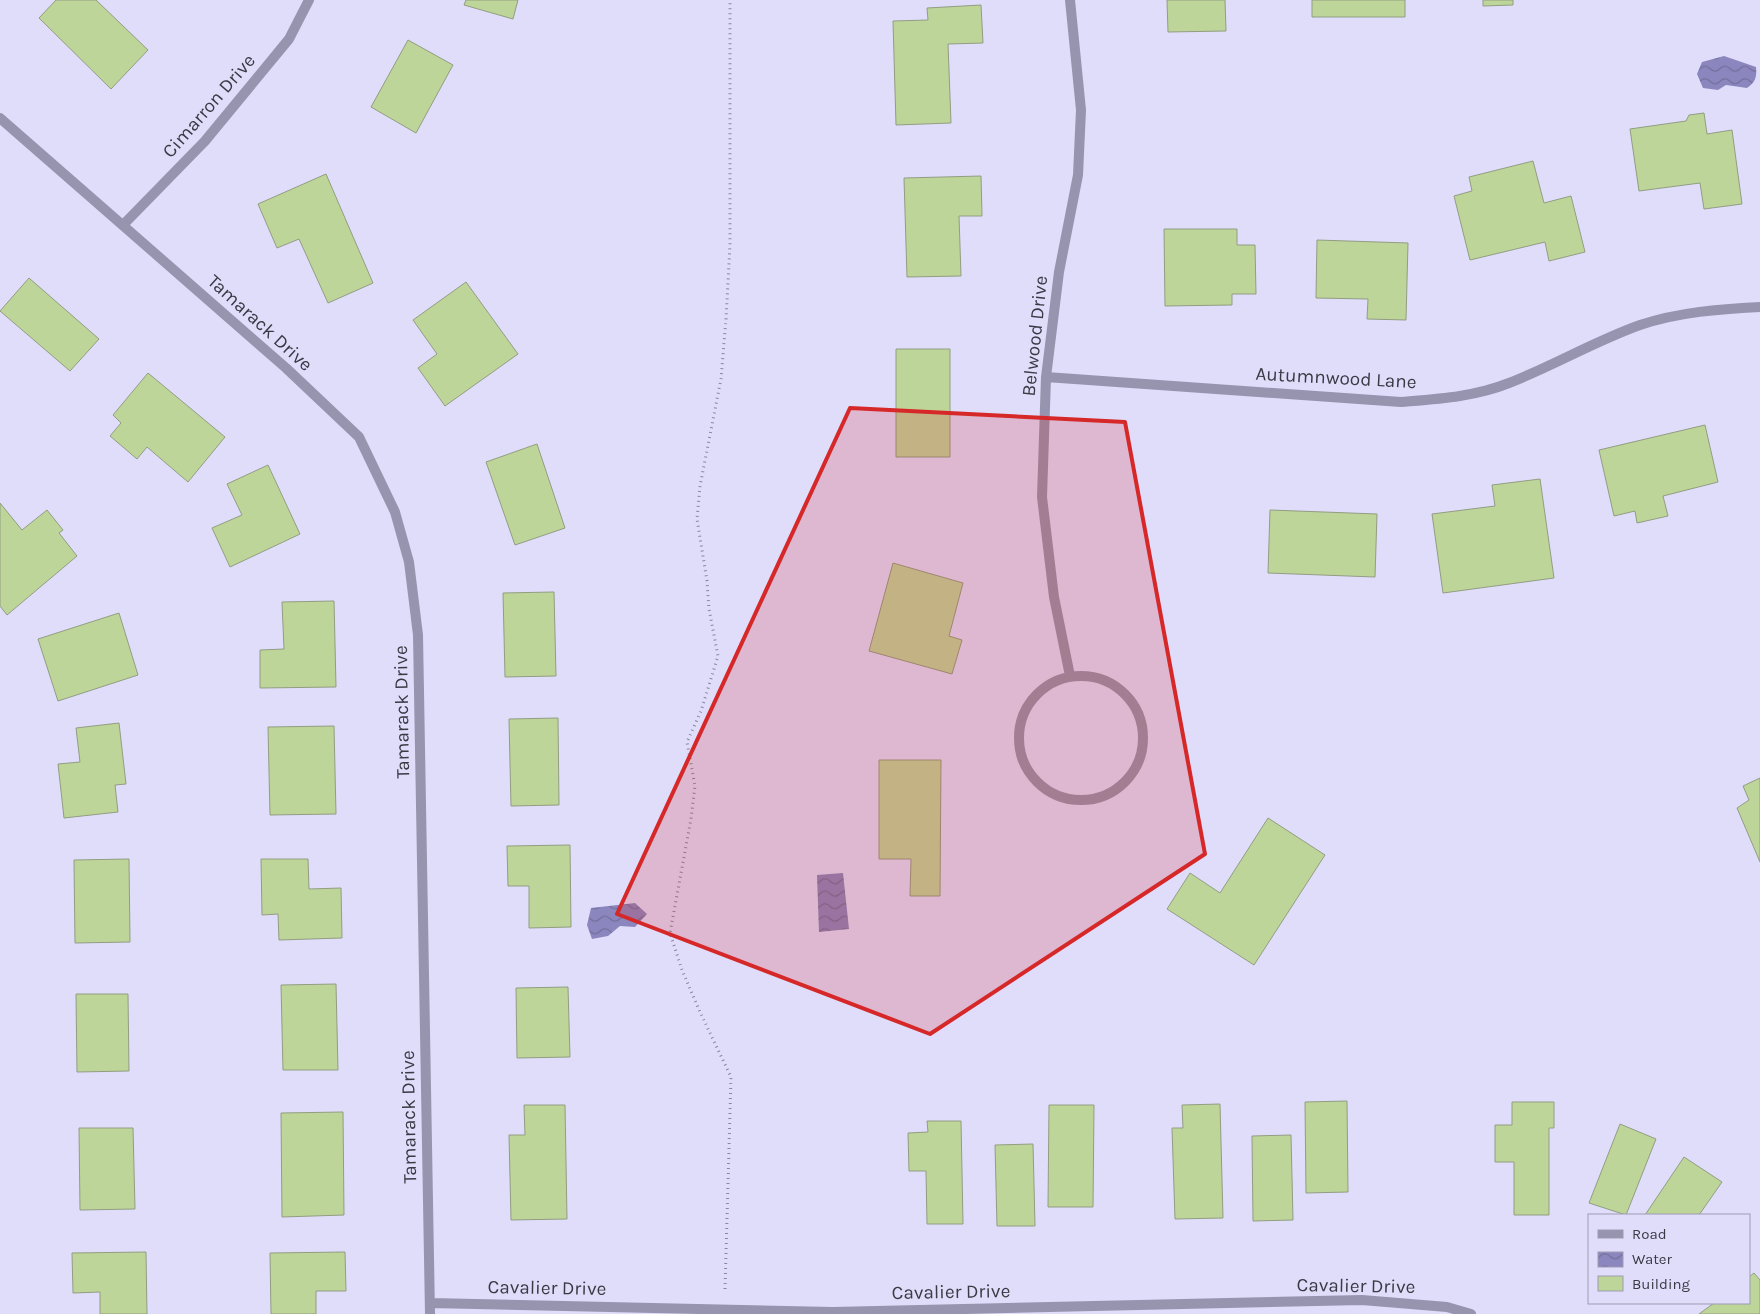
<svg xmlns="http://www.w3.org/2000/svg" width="1760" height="1314" viewBox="0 0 1760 1314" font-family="Karla,sans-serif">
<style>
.water{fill:url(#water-waves)}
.building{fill:#bed59a;stroke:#929d82}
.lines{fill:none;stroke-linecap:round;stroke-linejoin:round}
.path{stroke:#89889c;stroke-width:3;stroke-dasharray:1 4;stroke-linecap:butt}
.street{stroke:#9694ae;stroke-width:10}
.marked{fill:#d62828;fill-opacity:0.2;stroke:#d62828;stroke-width:4;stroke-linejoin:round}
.labels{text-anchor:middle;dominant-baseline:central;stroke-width:4;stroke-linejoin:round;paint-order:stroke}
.street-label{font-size:19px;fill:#3a3944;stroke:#dfddfa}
</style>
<defs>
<pattern id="water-waves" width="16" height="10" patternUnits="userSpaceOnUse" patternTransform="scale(1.25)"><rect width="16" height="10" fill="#8c86be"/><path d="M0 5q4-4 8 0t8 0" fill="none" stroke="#736f9c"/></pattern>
</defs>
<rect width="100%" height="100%" fill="#dfddfa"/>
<path class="water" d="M1724 56 1756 67C1757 78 1755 82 1747 88L1726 85 1718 90 1703 88 1697 74 1702 62Z
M843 873 849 929 819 932 817 875Z
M635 903 647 914 635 927 620 926 608 936 592 939 587 925 591 908Z"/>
<path class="building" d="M56 0H96L148 50 111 89 39 18Z
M466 0H518L513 19 464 5Z
M1167 0H1225L1226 31 1168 32Z
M1312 0H1405V17H1312Z
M1483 0H1513V5L1483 6Z
M981 5 983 43 948 44 951 123 896 125 893 21 928 20 927 8Z
M408 40 453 65 416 133 371 107Z
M1704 113 1707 134 1732 130 1742 204 1704 209 1700 183 1639 191 1630 129 1686 121 1689 115Z
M1533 161 1544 203 1571 196 1585 252 1549 261 1545 242 1470 260 1454 196 1472 191 1469 177Z
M326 174 373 283 328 303 299 239 277 248 258 204Z
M981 176 982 216H959L961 276 907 277 904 178Z
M1164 229H1237V245H1255L1256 294H1232V305L1165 306Z
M1317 240 1408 243 1406 320 1367 319 1368 299 1316 298Z
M29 278 99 339 70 371 0 311Z
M466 282 518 354 445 406 418 368 437 354 413 320Z
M896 349H950V457H896Z
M148 373 225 437 188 482 147 447 137 459 110 436 121 423 113 415Z
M1705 425 1718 482 1663 496 1668 516 1637 523 1635 511 1614 516 1599 450Z
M537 444 565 528 515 545 486 462Z
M268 465 300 534 230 567 212 528 242 515 227 484Z
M1540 479 1554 578 1443 593 1432 514 1495 506 1492 485Z
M0 503 22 530 47 510 63 530 59 533 77 556 7 615 0 606Z
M1270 510 1377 514 1375 577 1268 573Z
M893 563 963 583 949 636 962 640 952 674 869 651Z
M554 592 556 676 505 677 503 593Z
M334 601 336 687 260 688V650L284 649 282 602Z
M119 613 138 675 58 701 38 639Z
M558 718 559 805 511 806 509 719Z
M119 723 126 784 115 785 118 812 64 818 58 764 80 762 76 728Z
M334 726 336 814 270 815 268 727Z
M879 760H941L940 896H910L911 859H879Z
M1760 778V862L1737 808 1749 800 1743 786Z
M1268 818 1325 855 1254 965 1167 909 1190 873 1220 893Z
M570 845 571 927 529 928V886H508L507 846Z
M129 859 130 942 75 943 74 860Z
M261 859H308L309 889 341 888 342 938 279 940 278 914 262 915Z
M336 984 338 1070H283L281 985Z
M568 987 570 1057 517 1058 516 988Z
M76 994H128L129 1071 77 1072Z
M1347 1101 1348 1192 1306 1193 1305 1102Z
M1512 1102H1554V1128H1549V1215H1514V1162H1495V1125H1512Z
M1220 1104 1223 1218 1175 1219 1172 1128H1183L1182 1105Z
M524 1105H565L567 1219 511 1220 509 1135H525Z
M1049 1105H1094L1093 1207H1048Z
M343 1112 344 1215 282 1217 281 1113Z
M927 1121H961L963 1224H927L926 1171H909L908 1133 928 1132Z
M1620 1124 1656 1139 1626 1215 1589 1203Z
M79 1128H133L135 1209 80 1210Z
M1291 1135 1293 1220 1253 1221 1252 1136Z
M1033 1144 1035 1226H997L995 1145Z
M1684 1157 1722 1182 1699 1215H1645Z
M146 1252 147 1314H100V1292L73 1293 72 1253Z
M345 1252 346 1291H316V1314H271L270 1253Z
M1754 1273 1760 1280V1314H1699L1714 1303H1749V1277Z"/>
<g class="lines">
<path class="path" d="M725 1289 731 1077 700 1012 682 970 670 933 691 819 695 786 687 742 701 711 718 656 709 609 707 581 697 519 700 486 721 379 726 319 730 245V0"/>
<path class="street" d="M1070 0 1081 110 1078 175 1059 272 1046 377 1042 497 1054 597 1070 676
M0 118 286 368 359 437 395 512 409 562 418 635 430 1314
M123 225 205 141 289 39 309 0
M1046 377 1401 402C1437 399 1474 397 1509 383 1553 366 1595 341 1640 325 1679 312 1720 309 1760 307
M1019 738a62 62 0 1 1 124 0a62 62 0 1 1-124 0Z
M430 1303 833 1312 1362 1300 1447 1307 1471 1314"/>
</g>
<path class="marked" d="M850 408 1125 422 1205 854 930 1034 617 914Z"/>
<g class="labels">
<g class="street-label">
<text transform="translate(209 106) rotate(-49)">Cimarron Drive</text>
<text transform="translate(260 323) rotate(42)">Tamarack Drive</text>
<text transform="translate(1035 336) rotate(-84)">Belwood Drive</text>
<text transform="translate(1336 378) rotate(3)">Autumnwood Lane</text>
<text transform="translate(402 712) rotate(-91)">Tamarack Drive</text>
<text transform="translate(409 1117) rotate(-91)">Tamarack Drive</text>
<text transform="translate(1356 1286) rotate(1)">Cavalier Drive</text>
<text transform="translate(547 1288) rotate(1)">Cavalier Drive</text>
<text transform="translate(951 1292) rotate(-1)">Cavalier Drive</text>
</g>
</g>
<rect x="1588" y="1214" width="162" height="90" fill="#dfddfa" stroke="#9d9bb1"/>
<rect x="1598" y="1230" width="25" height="8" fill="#9694ae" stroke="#9d9bb1"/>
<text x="1632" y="1239" font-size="15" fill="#3a3944">Road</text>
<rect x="1598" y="1252" width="25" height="15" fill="url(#water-waves)" stroke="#9d9bb1"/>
<text x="1632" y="1264" font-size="15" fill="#3a3944">Water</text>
<rect x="1598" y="1276" width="25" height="15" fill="#bed59a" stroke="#9d9bb1"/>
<text x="1632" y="1289" font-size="15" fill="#3a3944">Building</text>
</svg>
